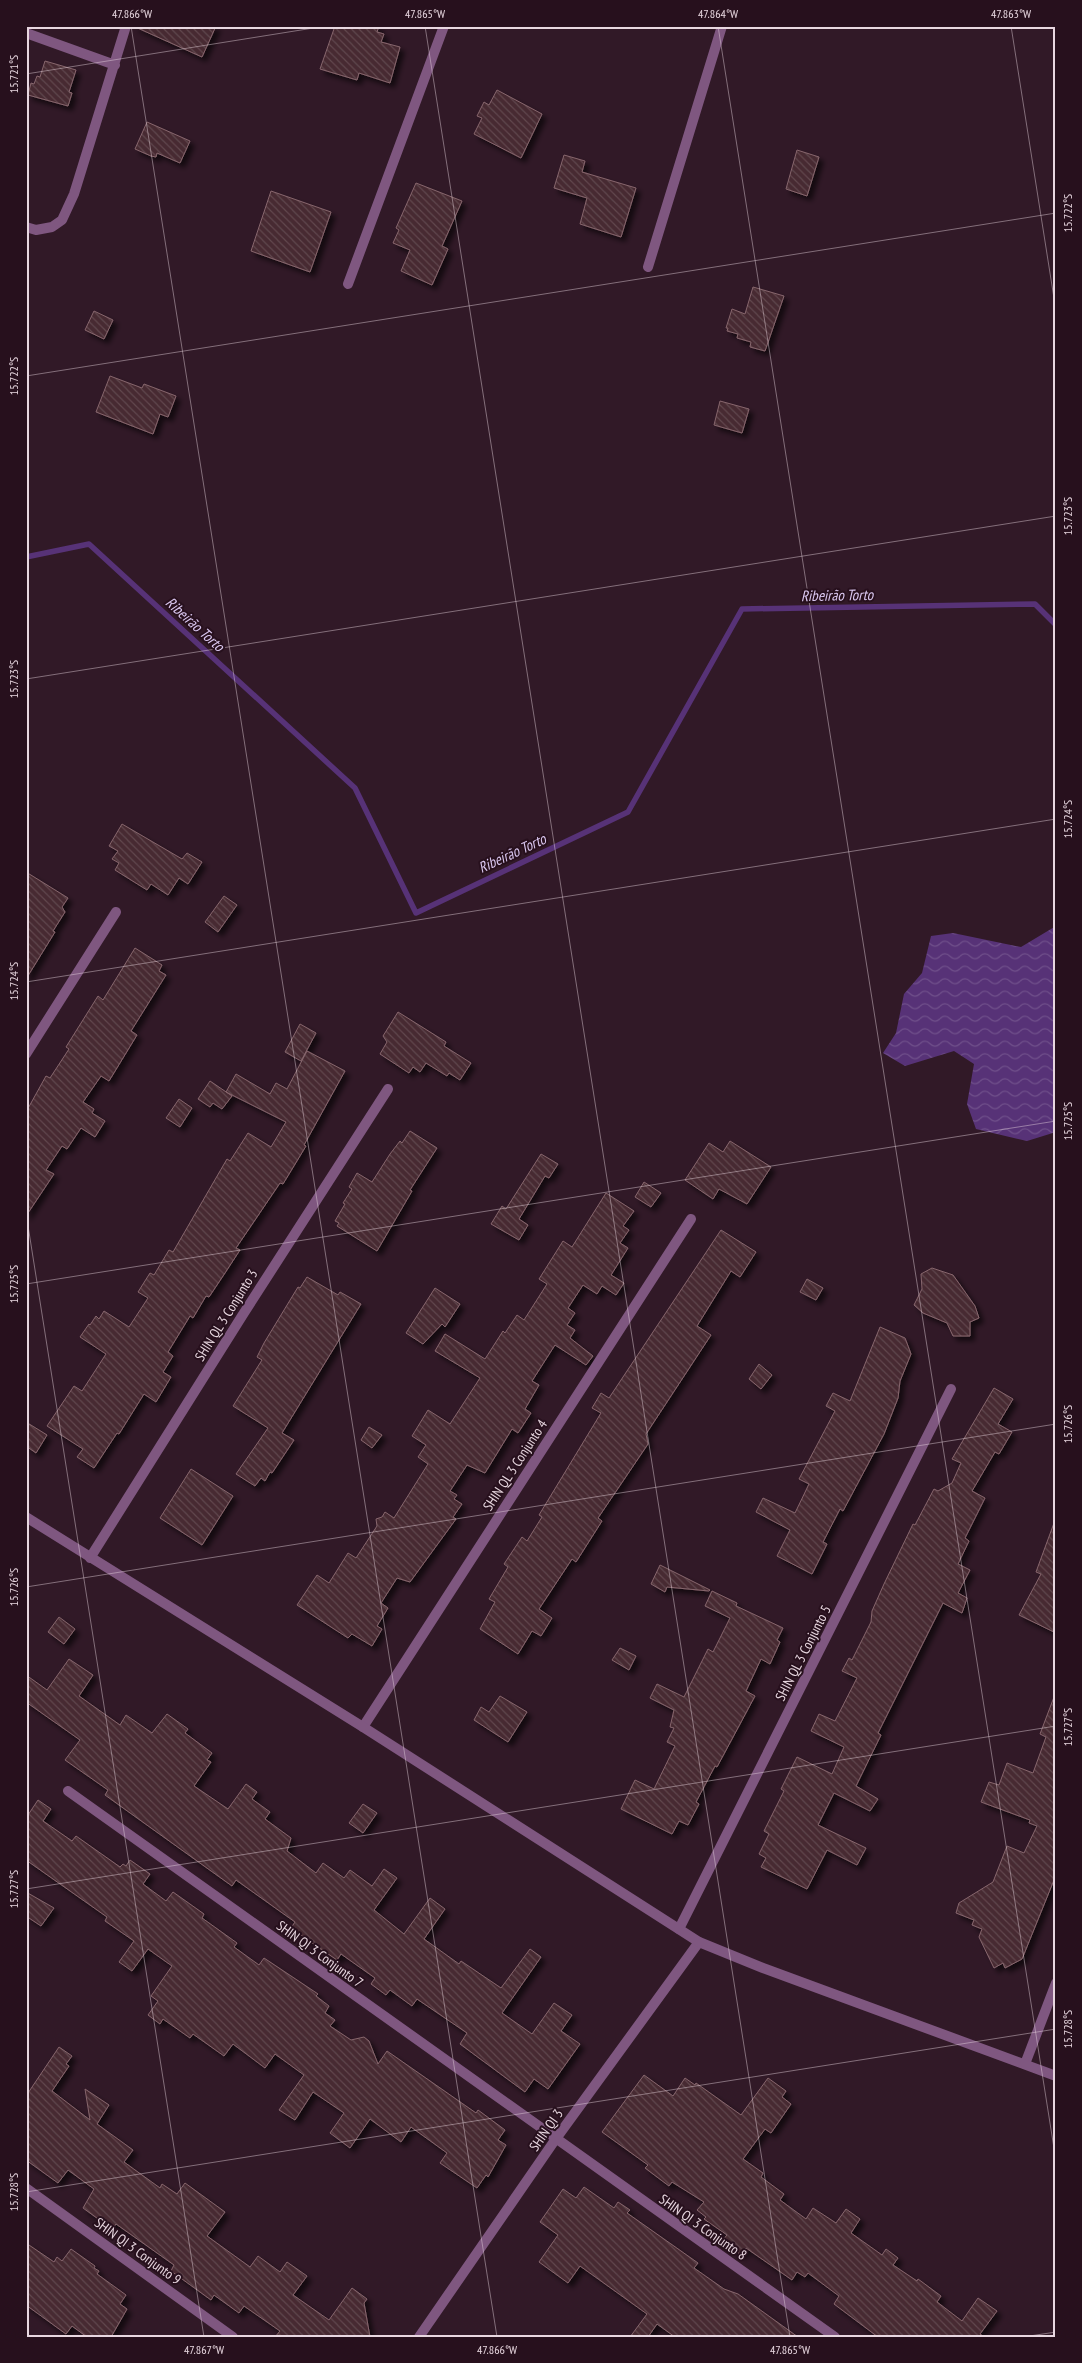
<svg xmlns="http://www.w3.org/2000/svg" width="1082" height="2363" viewBox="0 0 1082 2363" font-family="'PT Sans Narrow',sans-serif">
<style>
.water{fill:url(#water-waves)}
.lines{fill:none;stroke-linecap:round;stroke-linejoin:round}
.stream{stroke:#573277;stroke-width:5.5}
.building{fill:url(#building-back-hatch);stroke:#87666d;filter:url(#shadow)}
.minor{stroke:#7f5780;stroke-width:10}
.tertiary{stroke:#7f5780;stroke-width:10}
.ticks{fill:none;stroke:#e8d7e0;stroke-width:1;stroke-opacity:0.45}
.labels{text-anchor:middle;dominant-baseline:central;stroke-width:4;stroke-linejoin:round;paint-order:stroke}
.street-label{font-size:14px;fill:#e8d7e0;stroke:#27101d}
.water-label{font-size:15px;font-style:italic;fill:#dbc8f1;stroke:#27101d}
.neatline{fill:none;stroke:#e8d7e0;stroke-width:2}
.ticks-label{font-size:12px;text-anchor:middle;fill:#e8d7e0}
</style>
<defs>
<pattern id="water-waves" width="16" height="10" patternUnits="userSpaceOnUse" patternTransform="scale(1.25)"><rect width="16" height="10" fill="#573277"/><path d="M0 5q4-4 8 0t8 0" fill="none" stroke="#6f4f8a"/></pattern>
<pattern id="building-back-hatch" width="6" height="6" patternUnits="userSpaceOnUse" patternTransform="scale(1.25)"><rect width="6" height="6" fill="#462930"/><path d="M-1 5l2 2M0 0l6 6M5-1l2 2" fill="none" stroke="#61474e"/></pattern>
<filter id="shadow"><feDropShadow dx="4.5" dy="4.5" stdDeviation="2.5" flood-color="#0009"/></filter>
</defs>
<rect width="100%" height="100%" fill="#311927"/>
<path class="water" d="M1056 926V1132L1027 1141 976 1129 967 1104 974 1064 954 1051 905 1066 883 1053 896 1033 904 994 922 973 931 936 953 933 1021 947Z"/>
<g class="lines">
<path class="stream" d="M26 557 89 544 355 788 416 913 628 812 742 609 1035 604 1056 625"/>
</g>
<path class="building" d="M133 26H216L202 57Z
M335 26H379L377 32 384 34 381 42 400 47 390 83 359 73 357 80 320 69Z
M45 61 76 70 69 92 72 93 68 106 28 95 31 83 34 84 37 76 40 77Z
M497 90 542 114 521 158 474 134 482 118 477 116 484 102 489 105Z
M147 122 190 141 180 163 157 153 156 157 151 156 135 149Z
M797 150 819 157 807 196 786 189Z
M564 155 585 161 582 172 636 188 621 237 580 224 587 198 554 188Z
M416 183 462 201 442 246 448 249 432 285 401 271 410 250 393 243 399 230 396 228Z
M271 191 331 212 310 272 251 251Z
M753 287 784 296 765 351 750 347 751 342 737 338 738 334 727 331 728 328H726L732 309 745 314Z
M94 311 113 320 104 339 85 330Z
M110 376 142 388 144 384 176 396 168 417 160 414 153 434 96 412Z
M720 401 749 409 742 433 714 425Z
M122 824 182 859 187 853 202 862 188 884 179 878 168 895 151 884 147 890 115 870 119 863 112 859 118 851 109 846Z
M26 872 68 898 62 907 65 912 53 931 55 932 26 979Z
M224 896 237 905 218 932 205 922Z
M135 948 162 965 159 971 166 975 131 1031 137 1035 109 1081 101 1076 83 1102 94 1109 92 1113 105 1121 95 1137 81 1128 67 1149 62 1146 46 1170 54 1174 26 1216V1112L46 1076 50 1078 69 1049 66 1047 98 996 103 1000Z
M398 1012 446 1042 444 1046 471 1063 460 1080 449 1073 447 1076 426 1063 420 1072 413 1067 409 1073 380 1054 387 1042 383 1036Z
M300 1024 316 1033 301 1061 285 1052Z
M307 1051 345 1071 304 1145 306 1146 283 1184 280 1183 255 1220 236 1248 240 1250 225 1273 209 1297 206 1296 193 1318 190 1316 168 1352 173 1356 163 1372 171 1377 156 1402 144 1394 119 1434 117 1433 94 1468 77 1457 83 1449 47 1426 74 1386 82 1391 106 1354 80 1337 89 1324 90 1325 96 1316 99 1319 104 1311 129 1327 148 1298 138 1292 150 1273 154 1275 169 1250 173 1252 227 1159 230 1161 248 1133 271 1147 286 1122 226 1092 236 1074 270 1094 276 1083 287 1089Z
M210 1081 232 1096 222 1109 213 1103 210 1107 198 1099Z
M179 1099 192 1108 180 1127 166 1118Z
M410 1131 437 1148 410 1190 412 1191 377 1251 337 1226 339 1223 335 1221 345 1204 343 1203 352 1189 349 1187 357 1173 372 1182 390 1154 400 1141 402 1143Z
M730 1141 771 1167 747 1204 719 1189 713 1199 685 1180 709 1143 723 1152Z
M541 1154 558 1164 549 1178 545 1176 519 1219 528 1225 519 1240 491 1224 502 1206 506 1209Z
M644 1182 661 1193 651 1207 635 1197Z
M606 1193 634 1211 623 1226 629 1230 620 1243 628 1248 611 1275 624 1283 616 1295 602 1286 597 1294 583 1285 568 1308 575 1313 567 1325 575 1330 570 1338 593 1356 586 1365 555 1345 532 1381 539 1385 525 1409 531 1413 518 1433 512 1429 485 1473 467 1465 450 1491 457 1495 454 1499 462 1504 453 1517 456 1519 410 1582 397 1578 381 1603 388 1608 377 1626 382 1629 372 1646 352 1634 348 1638 297 1605 317 1575 329 1583 348 1553 356 1558 377 1526 376 1519 382 1517 385 1512 394 1518 428 1464 418 1457 426 1445 412 1436 428 1410 450 1424 480 1378 435 1351 445 1334 485 1359 503 1331 505 1333 517 1315 524 1320 547 1284 539 1279 563 1241 572 1247Z
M721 1230 756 1252 740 1277 731 1271 697 1326 711 1335 646 1434 648 1444 598 1518 602 1521 576 1562 572 1559 539 1609 552 1618 541 1636 532 1631 518 1654 480 1629 495 1602 489 1599 508 1567 504 1564 522 1537 527 1541 542 1517 539 1515 601 1413 592 1408 601 1393 609 1398Z
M932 1268 953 1275 975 1306 979 1318 970 1322V1336H953L947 1323 923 1313 914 1305 922 1289 921 1274Z
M307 1277 338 1295 340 1292 361 1304 282 1433 294 1440 272 1473 270 1472 265 1481 261 1478 255 1486 236 1474 268 1428 233 1406 262 1360 257 1357 264 1343 298 1287 300 1288Z
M807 1279 823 1288 816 1300 800 1292Z
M435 1288 460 1304 445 1327 442 1324 423 1344 406 1333Z
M880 1327 905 1338 911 1354 900 1381 898 1398 884 1434 843 1511 840 1509 823 1542 827 1544 812 1574 777 1556 790 1530 756 1512 763 1498 795 1513 809 1484 799 1479 835 1411 826 1406 833 1393 850 1401Z
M759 1364 772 1375 761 1389 749 1379Z
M994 1388 1013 1399 998 1424 1012 1432 999 1454 995 1452 972 1491 985 1498 965 1538 969 1541 958 1564 970 1570 958 1593 967 1598 962 1613 943 1603 878 1733 881 1735 856 1786 878 1799 870 1811 834 1793 818 1825 866 1848 857 1865 827 1850 807 1889 761 1867 766 1858 759 1854 769 1834 764 1831 784 1791 781 1789 797 1757 832 1774 844 1747 811 1731 819 1714 835 1721 857 1678 842 1671 849 1658 852 1660 871 1622 872 1611 884 1584 913 1524 915 1525 934 1489 938 1491 952 1483 961 1463 952 1459Z
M26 1422 47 1435 36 1453 26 1446Z
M369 1427 382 1435 372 1448 361 1440Z
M191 1469 233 1496 202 1545 160 1518Z
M1054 1523 1056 1524V1633L1019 1615 1041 1574 1036 1572Z
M660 1565 710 1590 709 1591 667 1587 665 1592 651 1584Z
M712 1591 737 1603 736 1606 783 1628 777 1640 780 1642 770 1664 761 1659 746 1691 755 1696 717 1767 715 1766 696 1802 699 1804 688 1825 679 1821 672 1834 621 1809 635 1780 654 1789 675 1746 667 1742 674 1728 670 1727 674 1710 650 1698 657 1684 684 1697 708 1649 713 1652 730 1618 705 1606Z
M59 1617 75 1629 64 1644 48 1632Z
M620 1648 636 1656 629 1670 612 1660Z
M69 1659 93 1675 79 1696 120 1725 126 1715 152 1733 167 1714 188 1729 185 1733 212 1753 207 1760 211 1762 194 1786 228 1809 246 1784 257 1792 252 1799 270 1812 265 1819 291 1838 287 1851 316 1873 323 1863 344 1878 350 1870 372 1886 384 1869 397 1878 374 1910 404 1934 430 1898 445 1909 424 1939 459 1964 461 1961 501 1988 530 1949 541 1957 502 2013 532 2034 554 2003 572 2015 561 2031 580 2044 548 2089 534 2079 525 2092 460 2044 467 2033 417 1999 412 2006 390 1990 386 1995 371 1984 375 1978 341 1954 337 1960 312 1943 291 1928 295 1922 236 1880 232 1886 105 1795 108 1790 65 1760 80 1740 26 1702V1675L47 1690Z
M500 1696 527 1712 508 1742 474 1720 481 1707 489 1712Z
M1054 1697 1056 1875 1022 1959 1005 1968 1003 1963 994 1968 979 1937 982 1929 972 1925 974 1920 956 1913 959 1903 993 1882 1007 1846 1024 1853 1037 1826 1029 1823 1030 1820 981 1802 989 1782 999 1785 1007 1763 1033 1773 1046 1737 1040 1734Z
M38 1800 51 1809 43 1821 72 1841 76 1836 120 1867 123 1864 126 1866 130 1860 150 1874 143 1884 166 1901 173 1892 204 1914 202 1918 237 1943 234 1947 259 1965 264 1958 318 1994 316 1996 329 2006 325 2013 335 2020 330 2026 351 2040 364 2037 369 2041 378 2064 387 2051 476 2113 478 2110 505 2130 498 2140 506 2145 488 2177 486 2175 477 2188 440 2163 447 2153 411 2127 401 2142 370 2119 350 2148 330 2133 344 2113 313 2092 295 2120 279 2110 304 2075 275 2054 265 2068 233 2044 224 2056 193 2034 190 2038 163 2019 160 2024 148 2015 158 2001 151 1996 172 1966 148 1949 132 1971 119 1962 134 1941 105 1921 107 1917 26 1860V1818Z
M363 1804 377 1813 363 1833 349 1823Z
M26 1892 54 1908 41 1926 26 1916Z
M59 2047 72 2056 66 2064 69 2066 52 2091 90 2120 85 2089 109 2105 97 2124 133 2150 124 2162 160 2188 162 2184 177 2194 185 2183 225 2212 207 2236 250 2267 258 2256 280 2272 287 2262 307 2276 293 2295 329 2320 352 2288 367 2299 364 2303 370 2337H275L280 2331 244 2306 239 2313 214 2295 211 2300 171 2271 174 2265 116 2224 112 2229 83 2208 94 2189 68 2170 58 2183 26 2160V2096Z
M644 2075 673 2096 685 2078 695 2085 696 2083 741 2115 768 2078 786 2091 782 2097 791 2104 771 2133 765 2129 743 2159 763 2173 761 2177 784 2194 780 2200 806 2219 813 2208 836 2223 846 2209 860 2219 851 2233 882 2255 886 2249 898 2258 893 2265 917 2281 918 2279 941 2296 937 2302 962 2321 978 2298 997 2311 980 2334 984 2337H878L834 2304 839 2296 808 2273 805 2277 797 2272 792 2280 746 2248 741 2255 722 2241 727 2235 704 2219 706 2217 697 2210 704 2202 672 2182 669 2186 645 2168 648 2165 602 2132Z
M584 2187 614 2208 618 2202 630 2210 627 2213 698 2263 694 2268 724 2289 738 2294 798 2337H675L657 2324 648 2337H630L647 2314 580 2266 568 2283 539 2262 558 2235 540 2222 563 2189 576 2198Z
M26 2243 54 2262 57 2257 62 2261 71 2249 95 2266 94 2268 99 2271 97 2274 126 2295 120 2304 127 2309 111 2337H87L72 2326 66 2334 26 2305Z"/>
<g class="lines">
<path class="minor" d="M26 33 115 65
M26 227 36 230 52 227 62 220 74 194 126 26
M648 267 722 26
M348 284 444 26
M26 1054 116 912
M90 1558 242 1316 388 1089
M363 1727 691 1219
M68 1791 835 2337
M679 1929 951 1389
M1025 2064 1056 1983
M26 2188 233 2337
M419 2337 555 2140 699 1942"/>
<path class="tertiary" d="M26 1517 363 1727 699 1942 763 1968 1056 2076"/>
</g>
<path class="ticks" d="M131 26 497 2337M425 26 790 2337M718 26 1056 2161M1011 26 1056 311M26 74 326 26M26 376 1056 213M26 679 1056 516M26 982 1056 819M26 1213 204 2337M26 1284 1056 1121M26 1587 1056 1424M26 1889 1056 1726M26 2192 1056 2029M1023 2337 1056 2332"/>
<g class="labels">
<g class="street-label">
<text transform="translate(226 1315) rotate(-58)">SHIN QL 3 Conjunto 3</text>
<text transform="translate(515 1465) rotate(-57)">SHIN QL 3 Conjunto 4</text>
<text transform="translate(803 1653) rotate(-63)">SHIN QL 3 Conjunto 5</text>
<text transform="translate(320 1954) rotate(36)">SHIN QI 3 Conjunto 7</text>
<text transform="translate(546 2130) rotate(-55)">SHIN QI 3</text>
<text transform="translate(703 2227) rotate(35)">SHIN QI 3 Conjunto 8</text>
<text transform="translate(138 2251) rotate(36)">SHIN QI 3 Conjunto 9</text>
</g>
<g class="water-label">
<text transform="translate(837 595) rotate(-1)">Ribeirão Torto</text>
<text transform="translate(195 624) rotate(42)">Ribeirão Torto</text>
<text transform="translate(512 853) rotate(-25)">Ribeirão Torto</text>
</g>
</g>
<rect width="1082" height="2363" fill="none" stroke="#27101d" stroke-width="55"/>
<rect x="28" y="28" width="1026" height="2308" class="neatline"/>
<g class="ticks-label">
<text x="132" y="18">47.866°W</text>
<text x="425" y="18">47.865°W</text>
<text x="718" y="18">47.864°W</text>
<text x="1011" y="18">47.863°W</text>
<text transform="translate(14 74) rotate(-90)" y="4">15.721°S</text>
<text transform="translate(1068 213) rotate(-90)" y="4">15.722°S</text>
<text transform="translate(14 376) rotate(-90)" y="4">15.722°S</text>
<text transform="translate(1068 516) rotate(-90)" y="4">15.723°S</text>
<text transform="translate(14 679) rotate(-90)" y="4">15.723°S</text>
<text transform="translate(1068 819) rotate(-90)" y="4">15.724°S</text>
<text transform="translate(14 981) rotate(-90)" y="4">15.724°S</text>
<text transform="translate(1068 1121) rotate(-90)" y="4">15.725°S</text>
<text transform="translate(14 1284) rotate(-90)" y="4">15.725°S</text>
<text transform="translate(1068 1424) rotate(-90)" y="4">15.726°S</text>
<text transform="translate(14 1587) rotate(-90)" y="4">15.726°S</text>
<text transform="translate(1068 1727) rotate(-90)" y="4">15.727°S</text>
<text transform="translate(14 1889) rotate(-90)" y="4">15.727°S</text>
<text transform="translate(1068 2029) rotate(-90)" y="4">15.728°S</text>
<text transform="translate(14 2192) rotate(-90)" y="4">15.728°S</text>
<text x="204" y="2354">47.867°W</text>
<text x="497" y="2354">47.866°W</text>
<text x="790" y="2354">47.865°W</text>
</g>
</svg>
